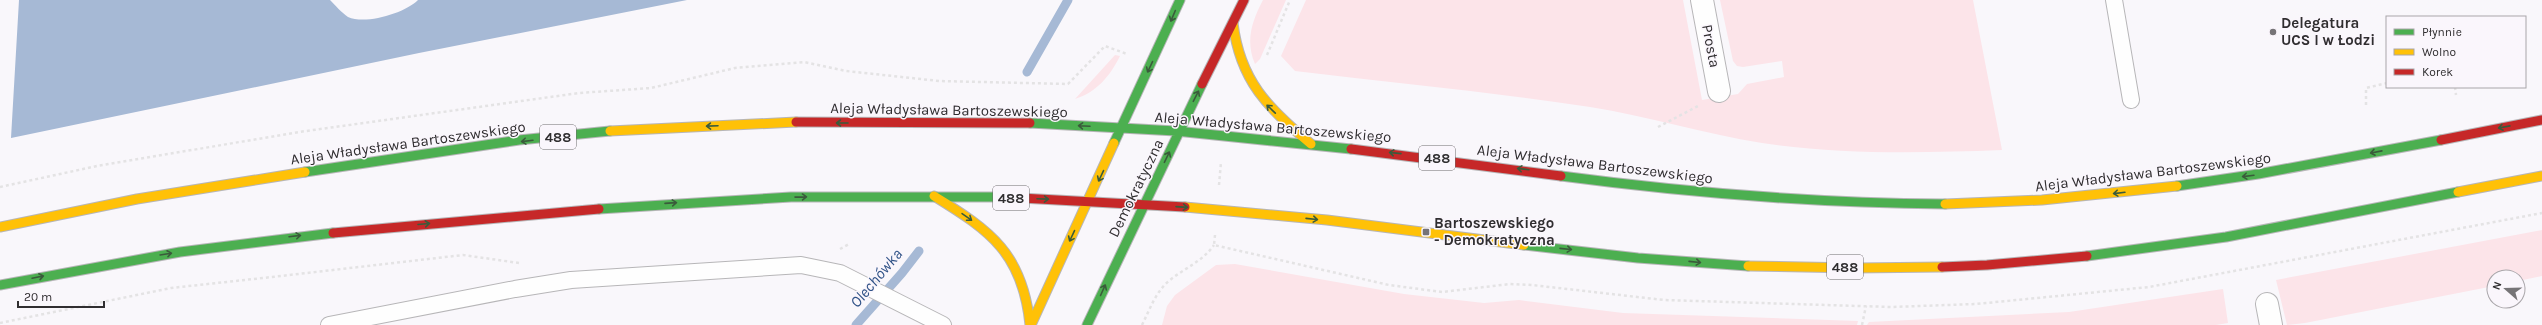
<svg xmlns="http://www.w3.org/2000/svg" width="2542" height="325" viewBox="0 0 2542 325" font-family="Karla,sans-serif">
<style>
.grass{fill:#fce4e9}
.water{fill:#a6b9d5}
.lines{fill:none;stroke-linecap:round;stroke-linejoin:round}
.stream{stroke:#a6b9d5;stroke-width:9}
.lane-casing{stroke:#b7b6b8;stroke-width:18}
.street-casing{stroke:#b7b6b8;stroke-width:24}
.fast-casing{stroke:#b7b6b8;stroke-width:11}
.slow-casing{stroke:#b7b6b8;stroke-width:11}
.jam-casing{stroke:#b7b6b8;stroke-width:11}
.path{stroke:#e4e3e4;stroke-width:2.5;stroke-dasharray:3 3;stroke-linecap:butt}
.lane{stroke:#fefefe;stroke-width:16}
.street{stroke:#fefefe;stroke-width:22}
.fast{stroke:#4caf50;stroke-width:9}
.slow{stroke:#ffc107;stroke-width:9}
.jam{stroke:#c62828;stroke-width:9}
.oneway{stroke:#3a5b3b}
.poi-dot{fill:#767477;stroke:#faf6fc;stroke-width:1.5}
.labels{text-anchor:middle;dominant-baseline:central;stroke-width:3;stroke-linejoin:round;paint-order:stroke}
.shield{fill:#faf6fc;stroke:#6d6a6d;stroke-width:1}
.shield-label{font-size:14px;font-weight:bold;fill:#302e30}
.poi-label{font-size:15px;font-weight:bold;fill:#302e30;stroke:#faf6fc;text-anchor:start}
.street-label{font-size:15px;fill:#302e30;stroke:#faf6fc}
.water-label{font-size:16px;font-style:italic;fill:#305387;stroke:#faf6fc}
</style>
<rect width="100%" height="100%" fill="#f9f7fb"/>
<path class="grass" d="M1263 0H1286L1260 59 1255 64C1245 41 1252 21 1263 0Z
M1306 0H1683L1702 100 1738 94 1747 84 1784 77 1782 61 1743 67 1737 66 1733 61 1720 0H1973L2002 150C1922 153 1841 155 1762 143 1704 134 1648 116 1590 107 1492 92 1393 83 1295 71L1281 56Z
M1115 55 1120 56C1110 76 1097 92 1075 99Z
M2542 230V276L2518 281V277H2494V286L2305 323 2287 325 2276 280Z
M1235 264 1404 294 1484 303 1519 300 1623 313 1858 321 1857 325H1162L1167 306 1175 295 1216 265Z
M2223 289 2228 323 2216 325H1867L1869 322 2069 312Z"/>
<path class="water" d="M19 0H330C335 5 342 13 348 17 366 25 405 13 418 0H687L419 53 11 138Z"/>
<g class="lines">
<path class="stream" d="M1027 72 1068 0
M856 325 902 273 919 251"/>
<g class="lane-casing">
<path id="lane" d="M2114 0 2131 100
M329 325 515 289 571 280 801 265 840 273 943 325"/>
</g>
<g class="street-casing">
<path id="street" d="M1702 0 1719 91
M2267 304 2271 325"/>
</g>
<g class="fast-casing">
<path id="fast" d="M1030 123 1176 131 1351 149
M1114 143 1180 0
M305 172 519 140 610 131
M1561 176C1689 193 1817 203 1945 204
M2177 186 2258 174 2441 140
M599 209 791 197H1003
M1524 245 1638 258 1748 266
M2087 256 2226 237 2458 192
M0 285 180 252 333 233
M1087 325 1202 84"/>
</g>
<g class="slow-casing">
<path id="slow" d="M1233 23C1240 81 1268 108 1311 144
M610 131 796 122
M2458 192 2542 176
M934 196C991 231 1023 254 1030 325
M1945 204 2042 200 2177 186
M1185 207 1327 220 1524 245
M0 227 137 199 305 172
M1748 266 1855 268 1942 267
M1031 325 1114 143"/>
</g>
<g class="jam-casing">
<path id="jam" d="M1202 84 1244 0
M796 122 1030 123
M2441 140 2542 120
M1351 149 1561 176
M1003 197 1185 207
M333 233 599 209
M1942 267 1987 265 2087 256"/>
</g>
<path class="path" d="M1267 55 1290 0
M2455 87 2456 95
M2366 105V88L2387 83
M1658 127 1698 106
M1219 185 1221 162
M0 187 97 166 299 132 579 93 651 88 735 68 804 62 846 71 939 81 1068 84 1105 46 1127 54
M1215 235 1214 245 1389 285 1442 292 1510 284 1532 285 1664 300 1891 307 1976 304 2149 287 2542 213
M840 249 849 244
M0 323 171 288 272 277 463 255 519 263
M1142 325C1150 309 1156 291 1170 280 1185 268 1203 261 1214 245
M1862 325 1866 306"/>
<use href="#lane" class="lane"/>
<use href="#street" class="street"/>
<use href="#fast" class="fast"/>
<use href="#slow" class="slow"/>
<use href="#jam" class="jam"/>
</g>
<defs><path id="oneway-shaft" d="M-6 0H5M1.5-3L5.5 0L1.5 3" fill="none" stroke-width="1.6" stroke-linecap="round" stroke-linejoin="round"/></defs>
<g class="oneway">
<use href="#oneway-shaft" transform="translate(1173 16) rotate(113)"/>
<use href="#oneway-shaft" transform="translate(1150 67) rotate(115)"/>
<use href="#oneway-shaft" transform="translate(1196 96) rotate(-63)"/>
<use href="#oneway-shaft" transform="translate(1271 109) rotate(-136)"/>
<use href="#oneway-shaft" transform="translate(842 123) rotate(180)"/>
<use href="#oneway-shaft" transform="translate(712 126) rotate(178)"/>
<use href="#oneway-shaft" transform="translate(1084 126) rotate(-177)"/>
<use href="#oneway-shaft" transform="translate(2504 127) rotate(169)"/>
<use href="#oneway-shaft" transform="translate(527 141) rotate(173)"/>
<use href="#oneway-shaft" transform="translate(2376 152) rotate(169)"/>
<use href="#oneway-shaft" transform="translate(1395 153) rotate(-174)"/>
<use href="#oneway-shaft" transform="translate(1167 157) rotate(-64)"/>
<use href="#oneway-shaft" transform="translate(1523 169) rotate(-173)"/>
<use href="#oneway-shaft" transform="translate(1101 176) rotate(115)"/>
<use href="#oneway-shaft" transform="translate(2248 176) rotate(173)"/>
<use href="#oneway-shaft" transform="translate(2119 193) rotate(173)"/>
<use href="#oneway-shaft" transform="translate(801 197) rotate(-1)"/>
<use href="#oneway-shaft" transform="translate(1043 199) rotate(2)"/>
<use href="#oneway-shaft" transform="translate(671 203) rotate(-4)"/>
<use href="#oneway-shaft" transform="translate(1182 207) rotate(4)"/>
<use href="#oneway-shaft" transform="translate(967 217) rotate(35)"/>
<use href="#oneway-shaft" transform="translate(1312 219) rotate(6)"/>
<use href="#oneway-shaft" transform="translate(424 224) rotate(-5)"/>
<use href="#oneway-shaft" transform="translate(295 236) rotate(-7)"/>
<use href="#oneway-shaft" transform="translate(1072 236) rotate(115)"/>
<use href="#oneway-shaft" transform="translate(1566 249) rotate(6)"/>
<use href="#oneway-shaft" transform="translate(166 254) rotate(-9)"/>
<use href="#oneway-shaft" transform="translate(1695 262) rotate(6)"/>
<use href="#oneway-shaft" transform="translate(38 277) rotate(-12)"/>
<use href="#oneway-shaft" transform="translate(1103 290) rotate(-66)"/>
</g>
<g class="poi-dot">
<circle cx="2273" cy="32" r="4"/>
<rect x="1422" y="228" width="8" height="8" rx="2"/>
</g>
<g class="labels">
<g class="shield">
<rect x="540" y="125" width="36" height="24" rx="3"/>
<rect x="1419" y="146" width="36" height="24" rx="3"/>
<rect x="993" y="186" width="36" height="24" rx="3"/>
<rect x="1827" y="255" width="36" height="24" rx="3"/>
</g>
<g class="shield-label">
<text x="558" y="137">488</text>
<text x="1437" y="158">488</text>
<text x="1011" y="198">488</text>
<text x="1845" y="267">488</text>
</g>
<g class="poi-label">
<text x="2281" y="23">Delegatura<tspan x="2281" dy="17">UCS I w Łodzi</tspan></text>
<text x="1434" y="223">Bartoszewskiego<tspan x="1434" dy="17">- Demokratyczna</tspan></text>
</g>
<g class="street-label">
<text transform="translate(1711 46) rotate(79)">Prosta</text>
<text transform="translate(949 110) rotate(1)">Aleja Władysława Bartoszewskiego</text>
<text transform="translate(1273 127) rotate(5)">Aleja Władysława Bartoszewskiego</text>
<text transform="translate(408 143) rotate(-8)">Aleja Władysława Bartoszewskiego</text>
<text transform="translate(1595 164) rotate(7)">Aleja Władysława Bartoszewskiego</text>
<text transform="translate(2153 172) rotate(-7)">Aleja Władysława Bartoszewskiego</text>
<text transform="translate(1136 188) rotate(-64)">Demokratyczna</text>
</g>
<g class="water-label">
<text transform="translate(876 278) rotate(-50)">Olechówka</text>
</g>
</g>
<rect x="2386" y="16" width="140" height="72" fill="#faf6fc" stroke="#a9a6aa"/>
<rect x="2394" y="29" width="20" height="6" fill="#4caf50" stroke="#a9a6aa"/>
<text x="2422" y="36" font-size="12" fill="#302e30">Płynnie</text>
<rect x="2394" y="49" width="20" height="6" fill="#ffc107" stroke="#a9a6aa"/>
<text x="2422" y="56" font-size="12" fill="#302e30">Wolno</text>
<rect x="2394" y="69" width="20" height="6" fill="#c62828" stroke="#a9a6aa"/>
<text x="2422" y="76" font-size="12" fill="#302e30">Korek</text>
<g transform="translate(2506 289) rotate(290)"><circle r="19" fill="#faf6fc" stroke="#a9a6aa"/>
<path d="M0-3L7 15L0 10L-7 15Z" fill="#767477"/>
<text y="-6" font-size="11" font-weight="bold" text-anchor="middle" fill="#302e30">N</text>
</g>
<path d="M18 301v6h86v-6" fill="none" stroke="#302e30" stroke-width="2"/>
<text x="24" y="301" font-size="12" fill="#302e30" stroke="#faf6fc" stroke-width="3" paint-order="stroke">20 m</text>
</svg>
